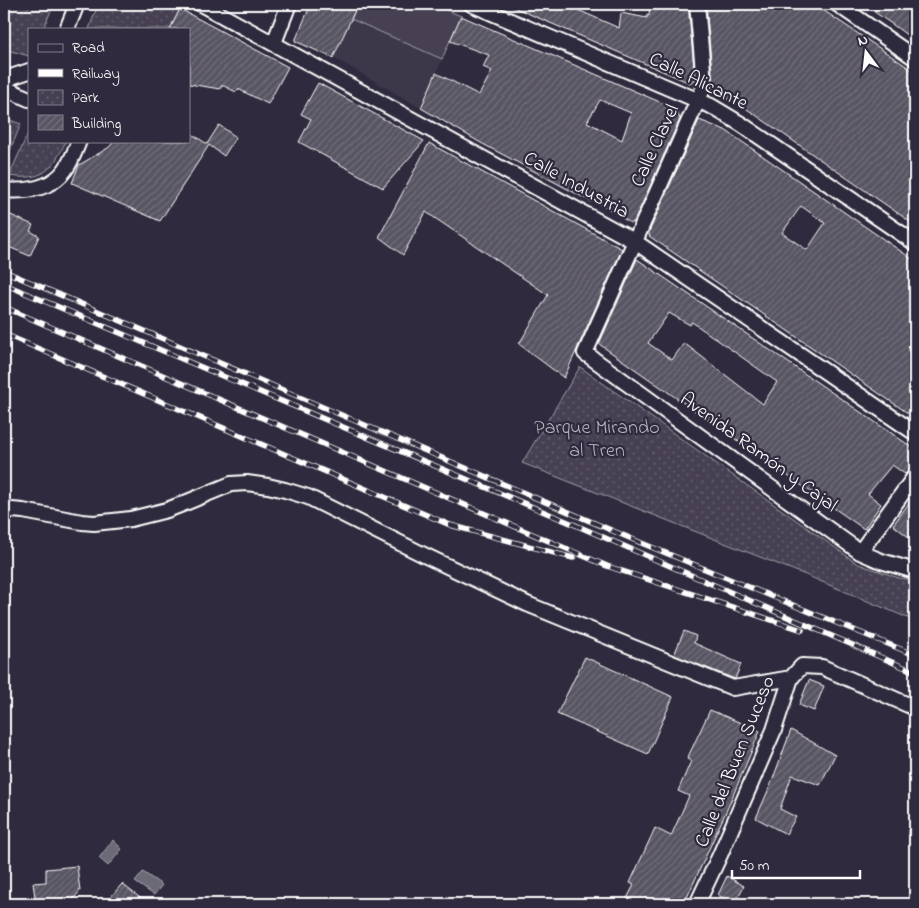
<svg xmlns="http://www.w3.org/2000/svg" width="919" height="908" viewBox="0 0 919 908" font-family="'Indie Flower',sans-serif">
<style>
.built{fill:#3c3749}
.green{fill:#464152;stroke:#a2a0a8}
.park{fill:url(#park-dots);stroke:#a2a0a8}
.water{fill:#6d6a77;stroke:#a7a6ad}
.building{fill:url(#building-hatch);stroke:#fff;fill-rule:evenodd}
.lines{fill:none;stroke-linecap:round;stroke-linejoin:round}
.street-casing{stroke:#fff;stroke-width:18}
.street{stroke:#2f2a3d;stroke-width:14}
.rail-casing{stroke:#fff;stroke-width:5.5}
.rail{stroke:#2f2a3d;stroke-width:4;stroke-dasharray:11;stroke-linecap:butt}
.labels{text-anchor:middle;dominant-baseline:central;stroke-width:4.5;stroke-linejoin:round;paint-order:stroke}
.street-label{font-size:20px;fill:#fff;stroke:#2f2a3d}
.park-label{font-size:20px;fill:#b5b3ba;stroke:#2f2a3d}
</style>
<defs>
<pattern id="park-dots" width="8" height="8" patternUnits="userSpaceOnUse" patternTransform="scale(1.25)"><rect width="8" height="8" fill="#464152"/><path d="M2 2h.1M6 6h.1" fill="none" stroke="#625e6c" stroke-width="1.8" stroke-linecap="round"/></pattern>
<pattern id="building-hatch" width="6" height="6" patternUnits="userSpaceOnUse" patternTransform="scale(1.25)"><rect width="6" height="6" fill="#595564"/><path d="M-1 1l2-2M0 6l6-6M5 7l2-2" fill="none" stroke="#726e7b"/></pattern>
</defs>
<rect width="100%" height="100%" fill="#2f2a3d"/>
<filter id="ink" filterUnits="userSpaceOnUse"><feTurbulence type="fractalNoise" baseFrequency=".02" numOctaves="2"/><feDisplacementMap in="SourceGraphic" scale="10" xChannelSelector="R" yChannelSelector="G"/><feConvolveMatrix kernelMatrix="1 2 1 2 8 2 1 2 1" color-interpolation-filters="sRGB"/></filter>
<g filter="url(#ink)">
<path class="built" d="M311 4H432L461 16 421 108 334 58 295 41Z"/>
<path class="green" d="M358 4H432L461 16 442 59 351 19Z"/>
<path class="park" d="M4 4H54L43 29H29V56L4 49Z
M98 4H169L180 9 170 29H89Z
M4 118 21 124 4 165Z
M29 131V141H66C52 171 43 181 9 176Z
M580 367 858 564 899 578 915 580V621L808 576 522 463Z"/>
<path class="water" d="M113 840 122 849 108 866 99 858Z
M143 872 162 885 154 895 135 882Z"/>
<path class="building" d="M311 4H358L333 58 295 41Z
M506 4H579L578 10 619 28 621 13 647 18V15L649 16 650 4H688L695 79 690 83Z
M706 4H814L915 72V225L744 107 715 93 713 84Z
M863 4H915V41L896 27Z
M180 9 288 67 268 104 238 89 236 92 222 85 220 89 189 84V29H170Z
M461 16 676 109 680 119 634 222 630 223 594 199 592 202 481 143 421 108 436 73 479 95 492 71 483 67 489 55 450 41ZM600 100 631 113 622 140 587 122Z
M318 83 424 141 383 188 299 142 311 119 301 114Z
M699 120 725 130 915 261V418L649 236V232ZM801 206 825 223 807 250 782 233Z
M219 125 236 137 224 156 209 145 160 221 72 183 79 165 108 148 115 141H189V132L207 144Z
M429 143 622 249 564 378 519 344 548 295 426 212 403 255 379 237Z
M4 212 33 225 30 231 39 236 30 256 4 245Z
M637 259 913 448 915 456V467L911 468 905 474 892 465 868 494 881 504 864 529 599 344ZM669 313 690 325 692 322 777 382 763 404 684 343 672 360 648 343Z
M915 495V542L893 525Z
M684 631 696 636 694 643 741 664 735 679 674 655Z
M585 657 673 697 648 754 557 714Z
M809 680 824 686 814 711 799 705Z
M710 710 760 731 729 805 684 904H624L634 885 630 883 655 828 671 836 689 796 678 791 691 761 687 759Z
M791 730 835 755 820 785 792 775 780 809 796 817 786 834 756 818 771 784Z
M77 866 80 891 69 904H53L50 901 36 904 33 883 46 882V869Z
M727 876 744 886 734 904 718 895Z
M122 884 148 904H117L110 898Z"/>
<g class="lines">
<g class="street-casing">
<path id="street" d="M201 4 634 241 915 433
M471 4 711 106 741 124 915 243
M697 4 704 82 703 89 585 353 860 552 881 561 915 571
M837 4 915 58
M67 29 77 4
M274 43 289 4
M4 82 9 90 29 99
M4 82 14 76 29 71
M4 190C26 192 51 189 65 170 71 162 75 151 79 141
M4 513 12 510 23 511 82 522 94 523 113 521 131 519 167 510 185 503 231 484 247 483 268 486 285 490 308 497 424 555 527 604 733 688 791 678
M860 552 915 476
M697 904 720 855 774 730 791 678 802 666 822 667 915 708"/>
</g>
<use href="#street" class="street"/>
<g class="rail-casing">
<path id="rail" d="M4 271 639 542 915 655
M4 284 573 524 915 672
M4 307 607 566 802 630
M4 334 450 525 573 558"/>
</g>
<use href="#rail" class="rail"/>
</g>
</g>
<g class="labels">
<g class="street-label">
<text transform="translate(698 82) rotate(26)">Calle Alicante</text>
<text transform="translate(656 146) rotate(-65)">Calle Clavel</text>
<text transform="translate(576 186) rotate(29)">Calle Industria</text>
<text transform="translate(758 453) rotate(36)">Avenida Ramón y Cajal</text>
<text transform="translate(736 762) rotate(-68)">Calle del Buen Suceso</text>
</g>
<g class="park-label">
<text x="597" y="428">Parque Mirando<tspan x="597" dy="23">al Tren</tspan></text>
</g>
</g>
<rect width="919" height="908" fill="none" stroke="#2f2a3d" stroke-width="20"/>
<rect x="10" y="10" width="899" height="888" fill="none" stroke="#fff" stroke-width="2" filter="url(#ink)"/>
<rect x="28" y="28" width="162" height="115" fill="#2f2a3d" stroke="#827f8b"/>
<rect x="38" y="44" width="25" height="8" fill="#2f2a3d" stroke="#827f8b"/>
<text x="72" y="52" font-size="15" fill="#ffffff">Road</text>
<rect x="38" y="69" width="25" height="8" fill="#ffffff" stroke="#827f8b"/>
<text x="72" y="78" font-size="15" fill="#ffffff">Railway</text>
<rect x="38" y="90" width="25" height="15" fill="url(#park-dots)" stroke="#827f8b"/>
<text x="72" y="102" font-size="15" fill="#ffffff">Park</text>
<rect x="38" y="115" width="25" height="15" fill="url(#building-hatch)" stroke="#827f8b"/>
<text x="72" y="128" font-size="15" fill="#ffffff">Building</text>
<g transform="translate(866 52) rotate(345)" stroke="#2f2a3d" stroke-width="4" paint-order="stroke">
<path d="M0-4L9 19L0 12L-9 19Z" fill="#ffffff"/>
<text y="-8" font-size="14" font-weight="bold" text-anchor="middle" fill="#ffffff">N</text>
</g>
<path d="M732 870v8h128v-8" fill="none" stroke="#ffffff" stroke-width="2.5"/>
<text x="739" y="870" font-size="15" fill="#ffffff" stroke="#2f2a3d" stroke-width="4" paint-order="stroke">50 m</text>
</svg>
